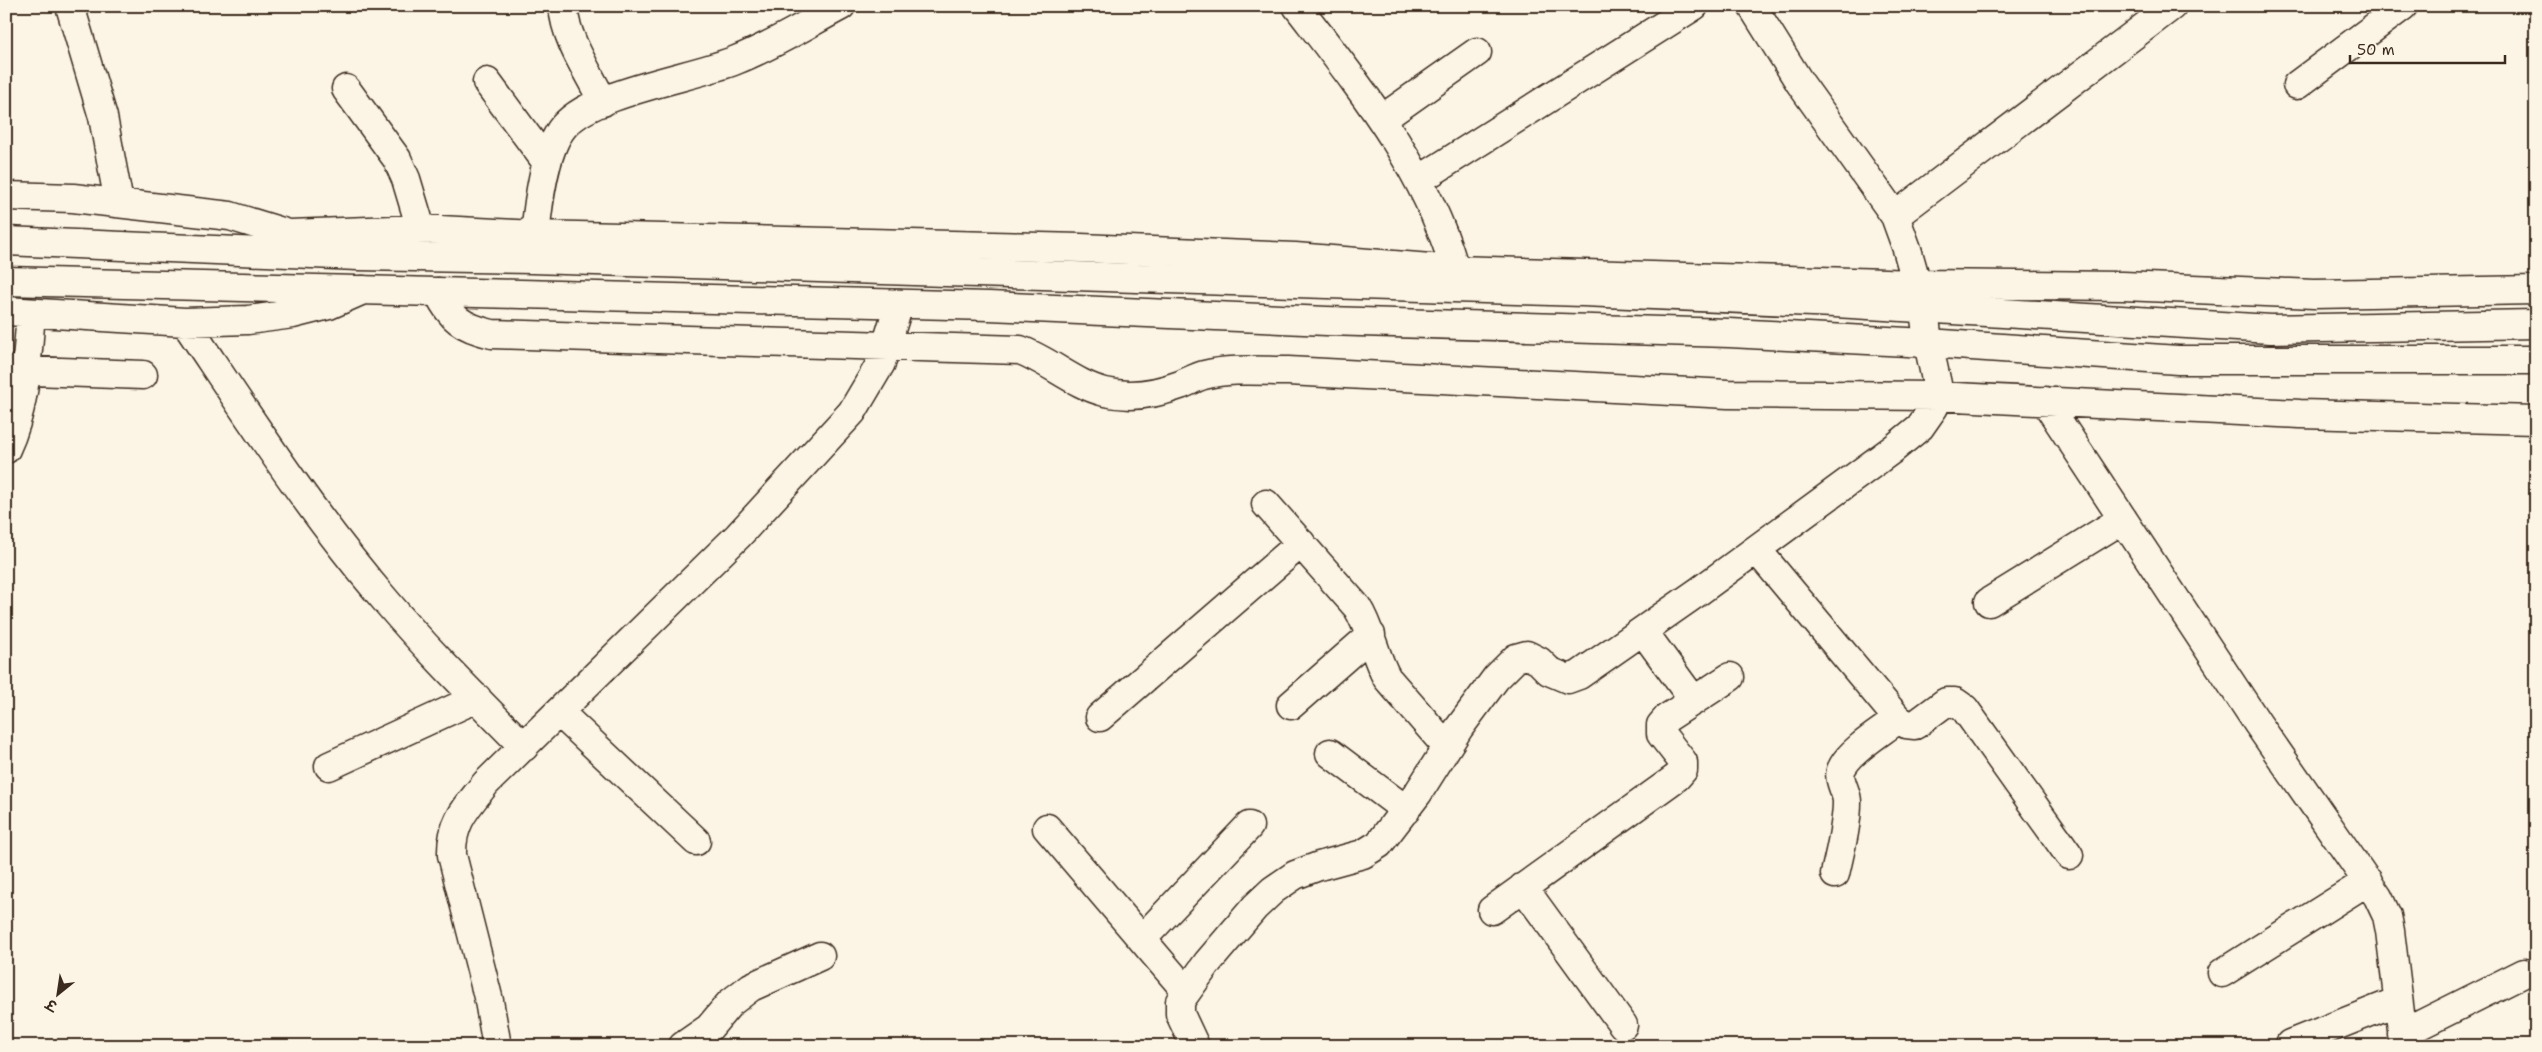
<svg xmlns="http://www.w3.org/2000/svg" width="2542" height="1052" viewBox="0 0 2542 1052" font-family="'Shantell Sans','Playpen Sans Deva',sans-serif">
<style>
.lines{fill:none;stroke-linecap:round;stroke-linejoin:round}
.minor-casing{stroke:#3b2a1e;stroke-width:31}
.highway-casing{stroke:#3b2a1e;stroke-width:31}
.minor{stroke:#fcf5e5;stroke-width:28}
.highway{stroke:#fcf5e5;stroke-width:28}
</style>
<rect width="100%" height="100%" fill="#fcf5e5"/>
<filter id="ink" filterUnits="userSpaceOnUse"><feTurbulence type="fractalNoise" baseFrequency=".02" numOctaves="2"/><feDisplacementMap in="SourceGraphic" scale="10" xChannelSelector="R" yChannelSelector="G"/><feConvolveMatrix kernelMatrix="1 2 1 2 8 2 1 2 1" color-interpolation-filters="sRGB"/></filter>
<g filter="url(#ink)">
<g class="lines">
<g class="minor-casing">
<path id="minor" d="M70 6 103 117 119 203
M563 6C565 39 589 73 603 102
M1297 6C1360 88 1426 168 1455 270
M487 82 547 163
M2297 85 2403 6
M346 89 397 159 406 179 421 229
M1382 119 1477 52
M1419 180 1694 6
M6 196 73 198 230 216 308 240
M1895 216 2172 6
M290 234 421 229 535 235 1081 248 1295 257 1455 270 1917 284 2123 286 2314 294 2536 290
M535 235C538 205 544 149 564 126 595 91 692 78 736 60 772 46 807 24 841 6
M438 292C451 319 462 327 492 334L1020 350C1050 361 1075 385 1105 392 1130 398 1156 394 1180 385 1188 382 1196 377 1204 375 1231 368 1261 371 1288 371L1728 394 1936 396 2300 414 2536 420
M6 311 185 322 248 320 293 314 329 305 363 290
M185 322C249 417 311 514 386 601 429 652 477 699 524 747
M6 370 143 375
M2045 401 2258 724 2378 897 2387 916 2390 931 2404 1046
M6 449C26 407 27 358 31 313
M1266 504 1357 607C1371 629 1374 655 1387 678L1447 747
M1757 550 1898 719 1906 724 1915 725 1946 702H1955L1965 709 2069 855
M1989 602 2123 519
M1643 631 1694 701
M1291 705 1371 635
M559 712 696 841
M1100 717 1301 543
M1330 753 1406 810
M329 766 477 698
M1047 828 1186 991
M1835 874C1840 851 1847 826 1847 802 1847 790 1835 778 1843 766 1852 749 1883 731 1898 719
M1523 887 1623 1025
M1492 910 1677 777 1683 770V762L1661 734V725L1667 718 1730 677
M1142 939 1249 826
M2222 973 2368 881
M2402 1034 2524 973
M2290 1044 2398 1001
M497 1046 489 1001 452 855C451 822 467 807 486 783L738 536 852 412 881 363 899 304
M683 1046 709 1028 730 1003 751 987 820 956
M1195 1046 1180 1014V1001L1208 962 1255 907 1273 890 1295 875 1319 866 1363 854 1379 844 1418 793 1459 728 1496 678 1516 658 1527 655 1539 661 1549 671 1568 679 1579 675 1698 592 1893 449 1920 427 1934 407 1937 384 1928 343 1924 309 1907 249 1895 216 1800 83 1752 6"/>
</g>
<g class="highway-casing">
<path id="highway" d="M6 241 358 256 532 259 1583 292 1835 303 2271 329 2536 324
M6 281 989 306 1327 321 1729 333 1928 343 2178 360H2536"/>
</g>
<use href="#minor" class="minor"/>
<use href="#highway" class="highway"/>
</g>
</g>
<rect width="2542" height="1052" fill="none" stroke="#fcf5e5" stroke-width="25"/>
<rect x="12" y="12" width="2517" height="1027" fill="none" stroke="#3b2a1e" stroke-width="2" filter="url(#ink)"/>
<g transform="translate(58 994) rotate(210)" stroke="#fcf5e5" stroke-width="4" paint-order="stroke">
<path d="M0-4L9 19L0 12L-9 19Z" fill="#3b2a1e"/>
<text y="-8" font-size="14" font-weight="bold" text-anchor="middle" fill="#3b2a1e">उ</text>
</g>
<path d="M2350 55v8h155v-8" fill="none" stroke="#3b2a1e" stroke-width="2.5"/>
<text x="2357" y="55" font-size="15" fill="#3b2a1e" stroke="#fcf5e5" stroke-width="4" paint-order="stroke">50 m</text>
</svg>
